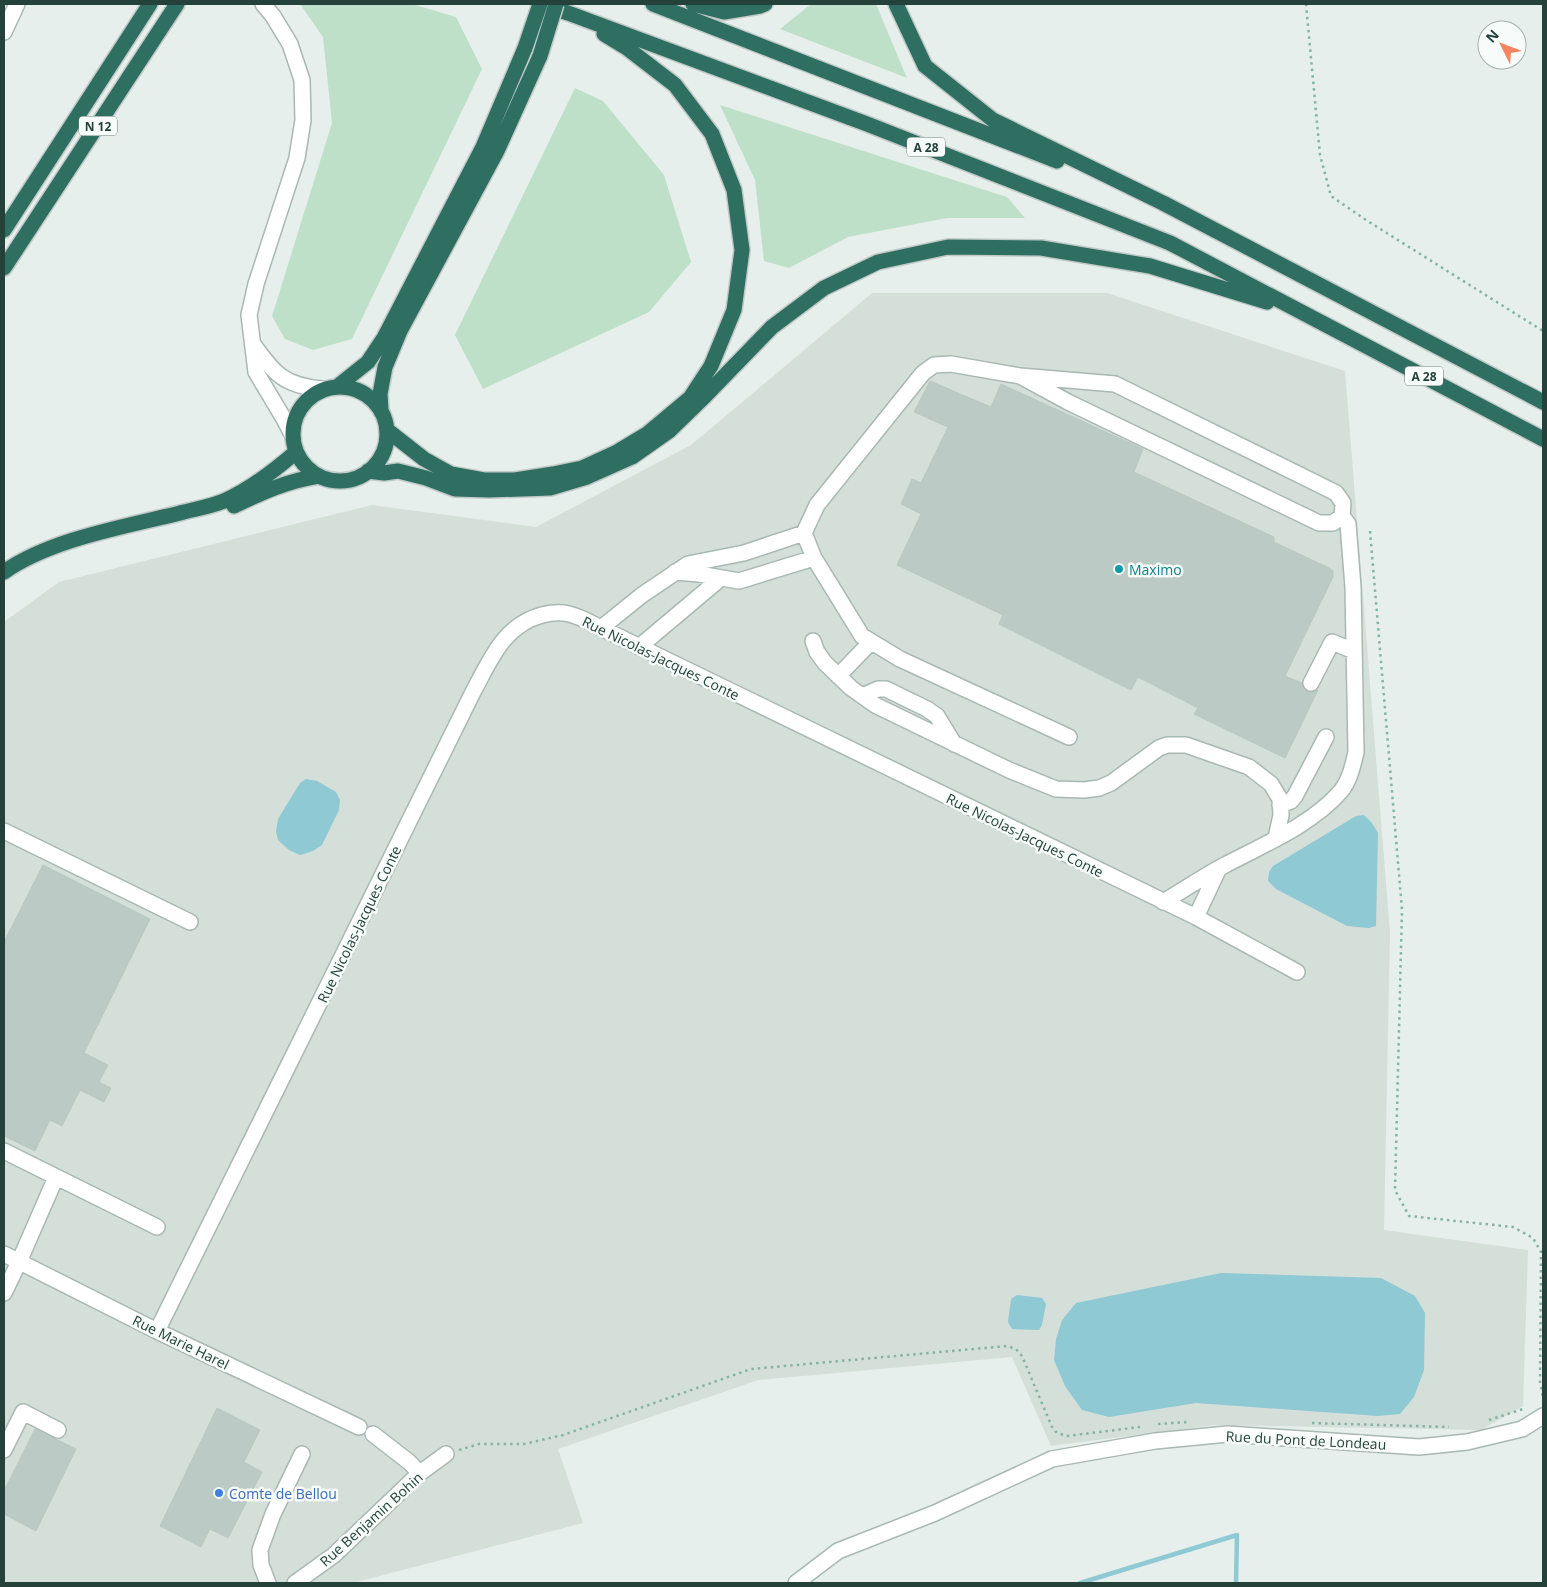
<svg xmlns="http://www.w3.org/2000/svg" width="1547" height="1587" viewBox="0 0 1547 1587" font-family="'Open Sans',sans-serif">
<style>
.built{fill:#d4dfda}
.green{fill:#bfe0c8}
.water{fill:#8ec9d4}
.lines{fill:none;stroke-linecap:round;stroke-linejoin:round}
.stream{stroke:#8ec9d4;stroke-width:4.5}
.building{fill:#bbcac4;stroke:#b8c9c2}
.minor-casing{stroke:#a8b8b2;stroke-width:18}
.highway-casing{stroke:#c2cac8;stroke-width:18}
.path{stroke:#86b3a5;stroke-width:2.5;stroke-dasharray:2.5 4;stroke-linecap:butt}
.minor{stroke:#fff;stroke-width:15}
.highway{stroke:#2f6f62;stroke-width:15}
.highway-bridge-casing{stroke:#c2cac8;stroke-width:18;stroke-linecap:butt}
.highway-bridge{stroke:#2f6f62;stroke-width:15}
.culture-dot{fill:#0f9aa8;stroke:#f7fbf9;stroke-width:2}
.shop-dot{fill:#3f7fe0;stroke:#f7fbf9;stroke-width:2}
.labels{text-anchor:middle;dominant-baseline:central;stroke-width:5;stroke-linejoin:round;paint-order:stroke}
.shield{fill:#f7fbf9;stroke:#637a73;stroke-width:1}
.shield-label{font-size:12px;font-weight:bold;fill:#24423a}
.culture-label{font-size:14px;fill:#0d838f;stroke:#f7fbf9;text-anchor:start}
.street-label{font-size:14px;fill:#24423a;stroke:#f7fbf9}
.shop-label{font-size:14px;fill:#366cbe;stroke:#f7fbf9;text-anchor:start}
</style>
<rect width="100%" height="100%" fill="#e6efeb"/>
<path class="built" d="M872 293H1107L1345 371 1390 933 1384 1230 1528 1250 1523 1406 1481 1430 1214 1425 1051 1446 1012 1357 758 1380 558 1449 583 1523 353 1583H4V622L59 582 372 505 536 527 691 445Z"/>
<path class="green" d="M300 4H412L456 17 482 69 352 339 313 350 285 339 272 316 332 123 323 37Z
M811 4H876L907 78 780 29Z
M575 88 603 101 664 175 691 262 649 312 483 389 455 335Z
M720 105 1007 197 1025 218H947L848 237 789 268 764 261 755 180Z"/>
<path class="water" d="M306 779 317 781 336 792 340 800 339 810 322 845 313 851 300 855 289 850 278 840 276 831 278 819 300 783Z
M1364 815 1372 823 1378 833 1376 926 1369 928 1347 926 1276 889 1268 881 1269 872 1273 866 1356 816Z
M1221 1273 1381 1278 1415 1296 1425 1313 1424 1370 1414 1397 1400 1414 1378 1416 1196 1403 1109 1417 1082 1410 1065 1386 1054 1360 1056 1339 1062 1320 1076 1303Z
M1017 1295 1042 1298 1046 1304 1042 1325 1039 1330 1012 1329 1008 1322 1011 1299Z"/>
<g class="lines">
<path class="stream" d="M1080 1583 1237 1535 1236 1583"/>
</g>
<path class="building" d="M930 381 991 407 1001 384 1143 449 1134 472 1274 537V542L1329 568 1333 571V577L1285 676 1302 683 1303 688 1307 692H1312L1318 690 1285 758 1194 714 1198 708 1138 677 1131 690 999 624 1003 615 897 565 921 514 901 504 912 479 921 483 948 427 914 412Z
M43 865 150 919 84 1053 108 1065 99 1082 111 1088 104 1102 80 1090 62 1126 50 1120 35 1151 4 1136V942Z
M217 1408 260 1430 244 1462 262 1472 228 1538 210 1529 201 1547 160 1526Z
M35 1429 76 1449 36 1531 4 1514V1491Z"/>
<g class="lines">
<g class="minor-casing">
<path id="minor" d="M263 4 273 16 290 44 302 80 303 120 297 158 256 284 249 315 256 372 284 419 293 436
M4 32 17 4
M253 344C274 374 285 386 322 389
M1020 376 1068 402 1319 523H1333L1342 516 1343 503 1336 493 1322 486 1115 384 1020 376 951 364 934 365 923 373 817 505 804 533 814 558 862 636 900 659 1069 737
M675 572 699 574 739 581 814 558
M601 628 642 595 688 564 744 553 804 533
M813 641 817 652 825 663 851 688 875 705 1009 770 1056 789 1084 790 1099 788 1111 783 1159 748 1167 745H1186L1249 767 1271 784 1280 799 1281 815 1276 838
M639 647 721 578
M838 676 871 642
M1311 683 1332 642 1354 651
M862 696 878 689H886L927 709 937 716 954 744
M1280 805 1291 801 1295 796 1326 737
M4 831 190 922
M1163 902C1184 890 1204 876 1225 865 1263 845 1313 824 1341 791 1350 780 1353 765 1356 752L1353 587 1348 524 1342 516
M1196 917 1219 868
M4 1151 157 1227
M4 1254 157 1331 359 1427
M4 1293 19 1262 56 1177
M157 1331 474 690C491 659 504 625 542 615 550 613 560 612 569 614 579 616 591 623 601 628L1196 917 1297 972
M373 1434 409 1462 420 1473
M4 1450 23 1412 58 1430
M268 1583 261 1565 260 1550 273 1514 302 1454
M295 1583 334 1555 420 1473 446 1454
M796 1583 838 1551 935 1513 1052 1459 1155 1441 1228 1434 1419 1447 1467 1442 1522 1429 1543 1416"/>
</g>
<g class="highway-casing">
<path id="highway" d="M653 4 1057 161
M693 4 724 12 760 6 765 4
M896 4 925 66 993 120 1163 203 1543 402
M542 5 568 13 867 124 1170 243 1543 439
M4 230 150 4
M4 268 177 4
M338 386 368 362 384 338 483 147 525 48
M293 434a47 47 0 1 1 94 0a47 47 0 1 1-94 0Z
M381 410 380 394 385 367 400 331 497 151 540 56
M387 430 424 459 451 474 484 480H515L553 474 582 468 617 452 647 434 690 398 711 366 734 310 742 250 734 190 712 134 675 85 627 48 604 34
M368 471 384 473 398 471 426 478 455 489 489 490 550 488 587 477 632 457 669 431 706 395 772 327 824 288 878 262 948 247 1041 248 1150 266 1267 302
M234 506C263 492 287 481 319 476
M4 572C51 539 124 527 180 513 194 509 210 507 224 501 251 489 274 471 296 452"/>
</g>
<path class="path" d="M1306 4 1320 155 1331 196 1366 220 1543 331
M1370 531 1402 910 1395 1190 1409 1216 1513 1227 1533 1238 1541 1252 1540 1382 1543 1397
M1489 1420 1526 1408
M1312 1423 1449 1427
M1158 1424 1187 1422
M459 1450 479 1444H524L563 1435 751 1369 1007 1346 1016 1349 1022 1356 1052 1427 1057 1433 1067 1436 1140 1427"/>
<use href="#minor" class="minor"/>
<use href="#highway" class="highway"/>
<g class="highway-bridge-casing">
<path id="highway-bridge" d="M525 48 540 4
M540 56 556 4"/>
</g>
<use href="#highway-bridge" class="highway-bridge"/>
</g>
<circle class="culture-dot" cx="1119" cy="569" r="5"/>
<circle class="shop-dot" cx="219" cy="1493" r="5"/>
<g class="labels">
<g class="shield">
<rect x="79" y="116.5" width="38" height="19" rx="4"/>
<rect x="907" y="137.5" width="38" height="19" rx="4"/>
<rect x="1405" y="366.5" width="38" height="19" rx="4"/>
</g>
<g class="shield-label">
<text x="98" y="126">N 12</text>
<text x="926" y="147">A 28</text>
<text x="1424" y="376">A 28</text>
</g>
<g class="culture-label">
<text x="1129" y="569">Maximo</text>
</g>
<g class="street-label">
<text transform="translate(661 658) rotate(26)">Rue Nicolas-Jacques Conte</text>
<text transform="translate(1025 835) rotate(26)">Rue Nicolas-Jacques Conte</text>
<text transform="translate(359 924) rotate(-64)">Rue Nicolas-Jacques Conte</text>
<text transform="translate(181 1342) rotate(26)">Rue Marie Harel</text>
<text transform="translate(1306 1440) rotate(3)">Rue du Pont de Londeau</text>
<text transform="translate(371 1519) rotate(-42)">Rue Benjamin Bohin</text>
</g>
<g class="shop-label">
<text x="229" y="1493">Comte de Bellou</text>
</g>
</g>
<rect width="1547" height="1587" fill="none" stroke="#24423a" stroke-width="10"/>
<g transform="translate(1502 45) rotate(312)"><circle r="24" fill="#f7fbf9" stroke="#a3b1ad"/>
<path d="M0-4L9 19L0 12L-9 19Z" fill="#f4845f"/>
<text y="-8" font-size="14" font-weight="bold" text-anchor="middle" fill="#24423a">N</text>
</g>
</svg>
